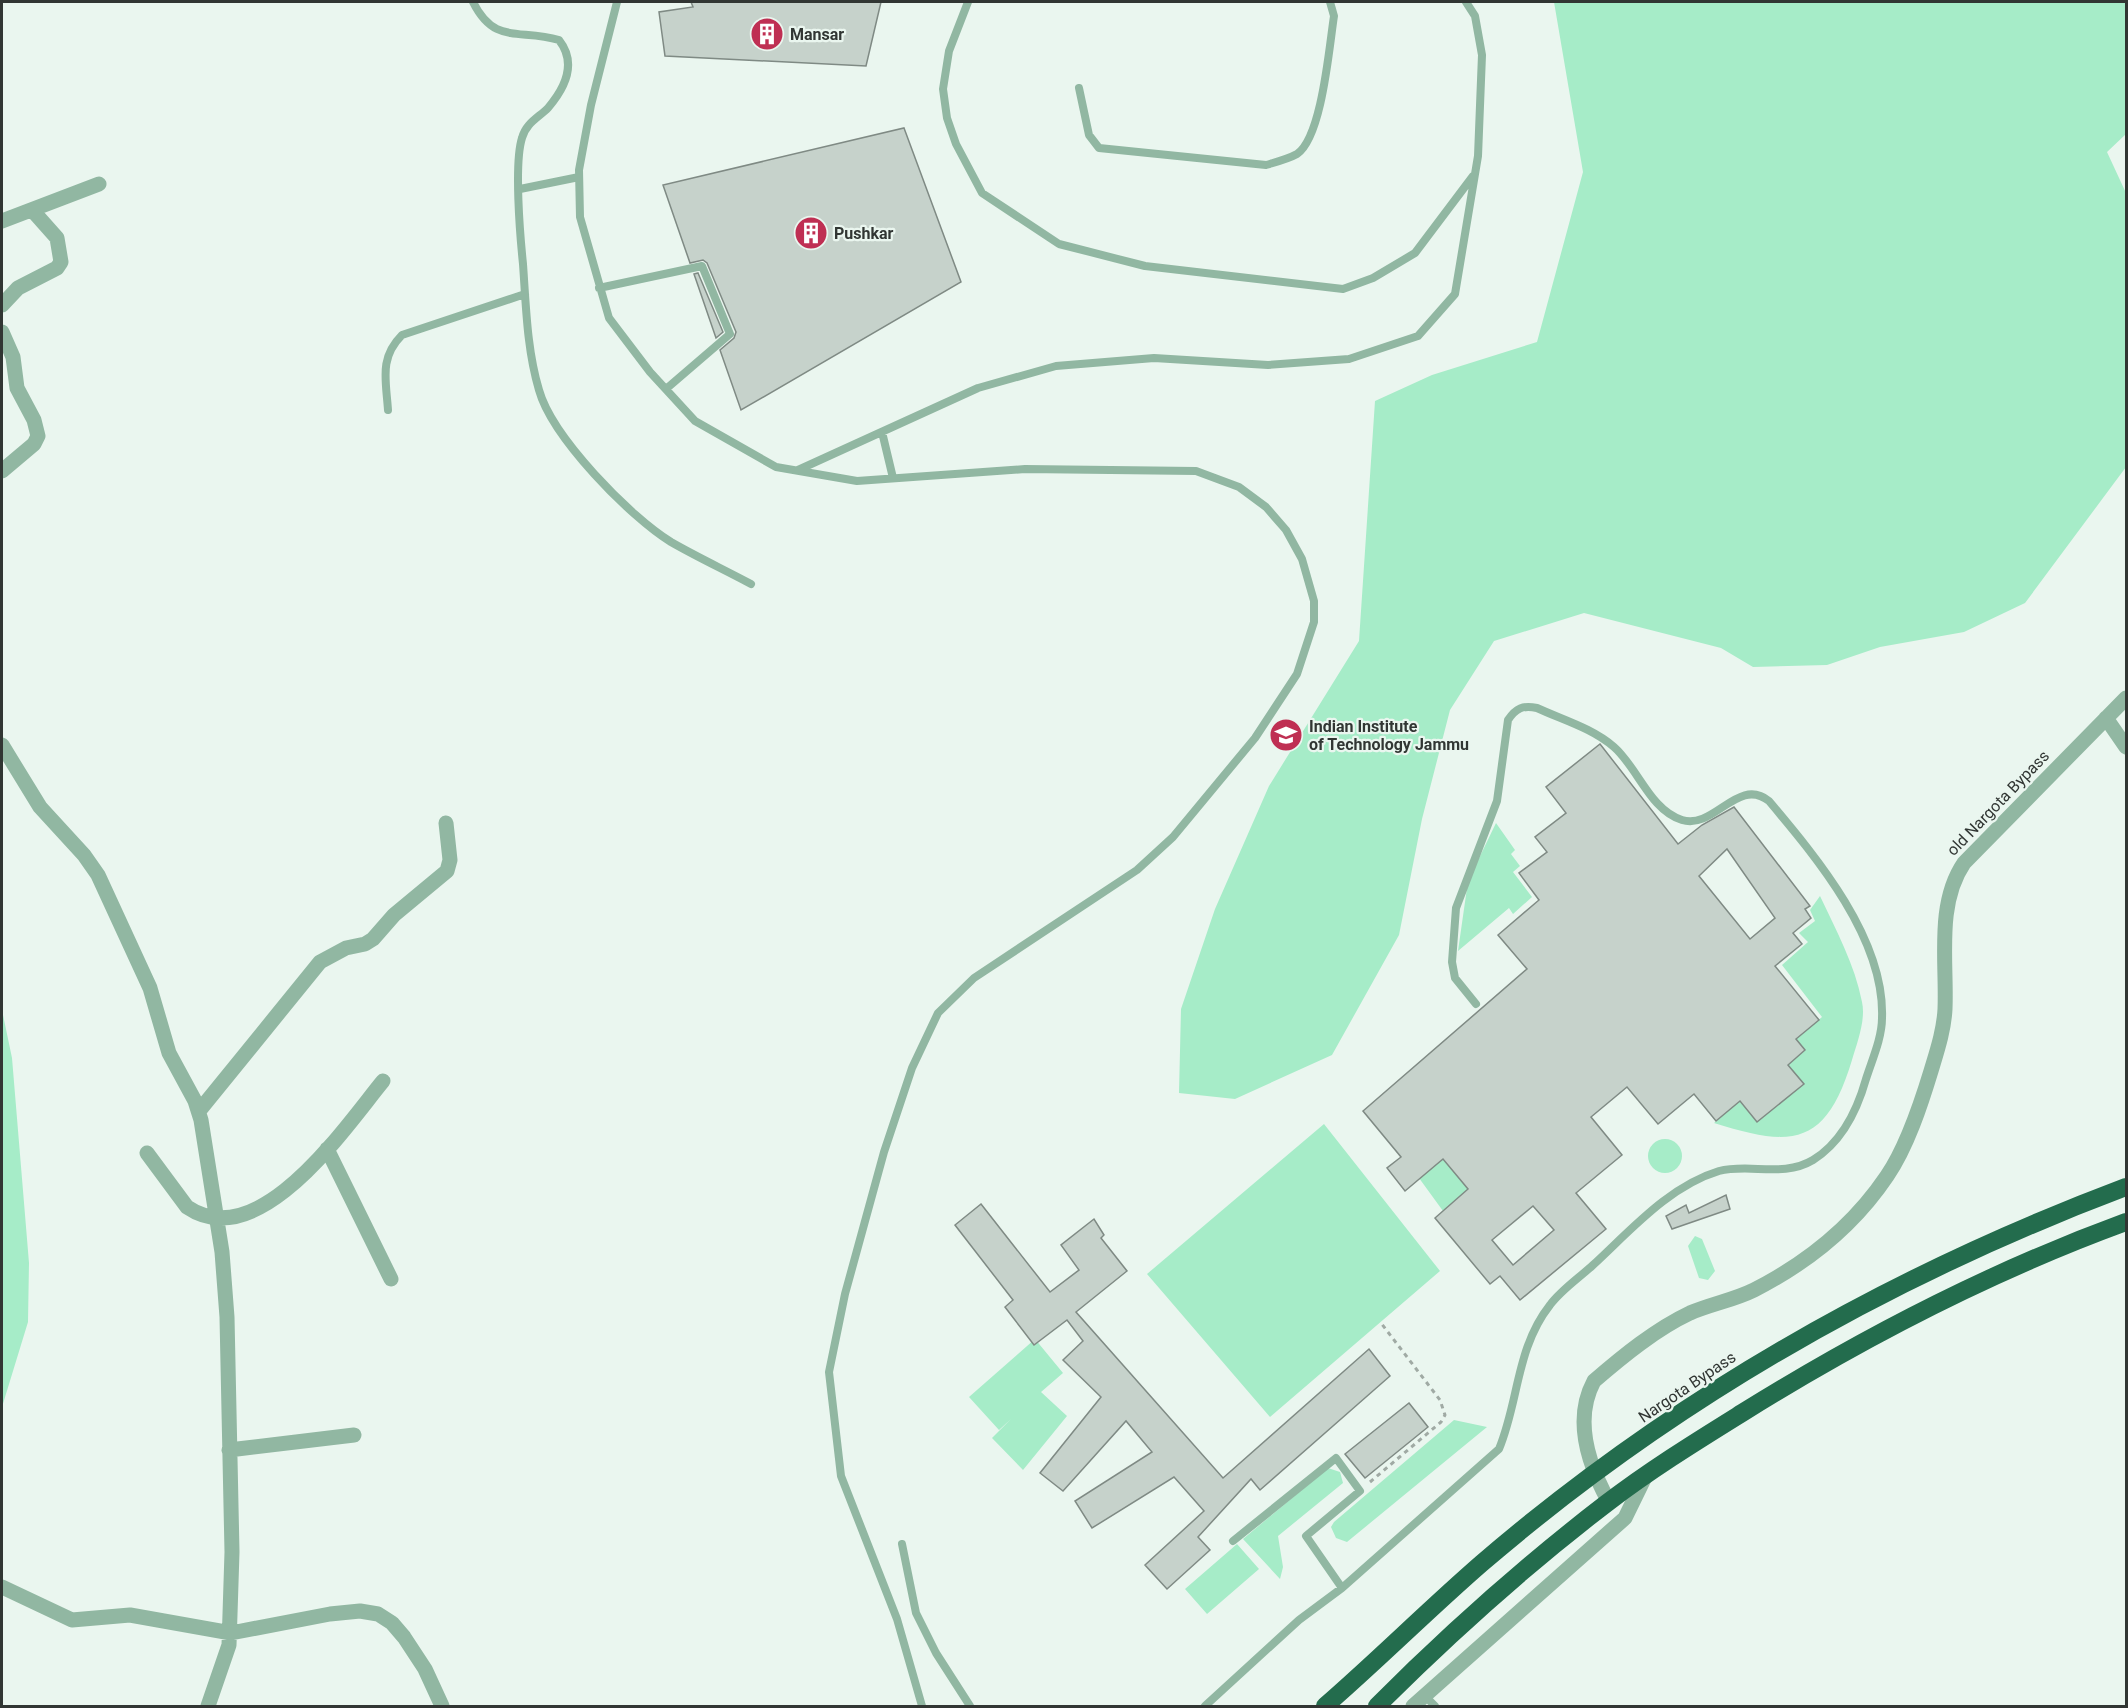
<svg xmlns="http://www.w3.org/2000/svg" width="2128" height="1708" viewBox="0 0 2128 1708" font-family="Roboto,sans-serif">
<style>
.green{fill:#a6ecc8}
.building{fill:#c6d2cb;stroke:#7f8a84;stroke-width:1.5;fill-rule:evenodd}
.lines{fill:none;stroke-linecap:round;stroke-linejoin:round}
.path{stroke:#a0aaa4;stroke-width:3;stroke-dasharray:4.5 4.5;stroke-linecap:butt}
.lane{stroke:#91b7a2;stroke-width:8}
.street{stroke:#91b7a2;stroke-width:15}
.highway{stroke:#236c4d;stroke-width:18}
.labels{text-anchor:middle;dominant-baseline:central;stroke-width:4.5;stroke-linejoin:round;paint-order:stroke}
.poi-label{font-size:16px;font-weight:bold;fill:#313633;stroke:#eaf6ef;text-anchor:start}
.street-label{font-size:16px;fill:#313633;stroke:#eaf6ef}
</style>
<rect width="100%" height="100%" fill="#eaf6ef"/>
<path class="green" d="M1554 2H2126V134L2107 152 2126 193V467L2025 603 1964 632 1880 647 1827 665 1753 667 1721 648 1584 613 1494 641 1450 710 1422 819 1399 935 1332 1055 1235 1099 1179 1093 1181 1009 1215 909 1269 786 1359 641 1375 401 1432 375 1537 342 1583 172Z
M1496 823 1515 850 1511 854 1520 866 1513 872 1532 897 1513 914 1509 908 1458 951 1468 881Z
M1820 896C1836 930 1855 965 1862 1002 1866 1020 1857 1043 1852 1060 1826 1146 1793 1148 1714 1123L1740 1101 1757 1122 1804 1084 1788 1065 1805 1050 1796 1039 1822 1017 1782 965 1808 942 1799 933 1815 921 1810 910Z
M2 1010 12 1058 29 1263 28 1322 2 1407Z
M1324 1124 1440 1271 1270 1417 1147 1274Z
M1648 1156a17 17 0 1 1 34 0a17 17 0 1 1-34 0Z
M1443 1159 1468 1189 1443 1211 1419 1178Z
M1695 1236 1702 1239 1715 1271 1708 1280 1699 1278 1688 1246Z
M1035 1339 1063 1373 1041 1392 1067 1416 1023 1470 992 1438 1011 1419 999 1430 969 1397Z
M1454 1420 1487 1427 1347 1542 1336 1538 1331 1527 1334 1522Z
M1328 1468 1340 1472 1343 1483 1278 1536 1283 1567 1280 1579 1243 1539Z
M1237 1544 1259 1569 1207 1614 1185 1589Z"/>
<path class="building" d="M691 2H881L866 66 665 56 659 12 693 7Z
M904 128 961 282 741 410 720 350 734 338 736 332 707 263 703 260 690 263 663 185Z
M698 273 723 332 716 338 694 274Z
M1600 744 1678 844 1702 825 1734 807 1810 906 1805 909 1811 918 1793 933 1802 944 1775 966 1819 1020 1796 1039 1805 1050 1788 1065 1804 1084 1757 1122 1740 1101 1716 1121 1694 1094 1658 1124 1627 1087 1591 1117 1622 1155 1576 1193 1606 1229 1520 1300 1500 1276 1490 1284 1435 1218 1468 1189 1443 1159 1405 1191 1387 1168 1401 1157 1363 1111 1527 969 1498 935 1539 900 1519 873 1547 852 1535 837 1566 813 1546 787ZM1727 849 1775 918 1750 939 1699 876ZM1533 1206 1554 1230 1513 1265 1492 1240Z
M1726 1195 1730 1209 1672 1229 1666 1216 1686 1205 1689 1213Z
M981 1204 1050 1292 1079 1270 1061 1245 1094 1219 1104 1235 1101 1238 1127 1271 1076 1312 1223 1478 1369 1349 1390 1376 1260 1490 1251 1479 1198 1537 1210 1550 1167 1589 1145 1565 1204 1511 1174 1477 1092 1528 1075 1501 1152 1452 1126 1421 1063 1491 1040 1473 1101 1397 1063 1360 1083 1341 1067 1320 1034 1345 1005 1307 1013 1300 955 1225Z
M1409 1403 1428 1427 1365 1478 1345 1454Z"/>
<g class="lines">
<path class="path" d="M1370 1482 1441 1422 1445 1415 1440 1400 1381 1323"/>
<path class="lane" d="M473 2C495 46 520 28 559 40 577 63 566 87 548 108 538 118 526 123 522 138 514 163 520 235 523 264 526 306 527 350 539 390 552 437 630 517 671 542 697 557 725 570 751 584
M617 2 591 105 579 170 580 217 609 318 650 372 695 421 776 467 857 481 1025 469 1196 471 1239 487 1266 507 1286 530 1302 559 1314 601V622L1297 674 1255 738 1173 837 1137 870 974 978 938 1013 912 1068 884 1152 845 1294 829 1372 841 1476 897 1619 922 1706
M968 2 949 51 943 89 947 118 956 144 982 193 1059 244 1145 266 1343 289 1373 278 1415 253 1473 176
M1079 88 1089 135 1099 148 1266 165C1276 162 1288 159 1297 154 1322 137 1329 48 1334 16L1330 2
M520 189 579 177
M599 288 702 266 730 334 666 389
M388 410C386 380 379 358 402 335L525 294
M882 432 893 478
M798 470 978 388 1056 366 1154 358 1268 365 1349 359 1418 336 1455 294 1478 156 1482 55 1475 16 1466 2
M1233 1541 1336 1458 1360 1491 1306 1536 1342 1588
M902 1544 916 1613 936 1653 970 1706
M1425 1696 1435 1706
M1205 1706 1299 1620 1342 1588 1499 1449C1519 1401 1516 1348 1550 1305 1561 1290 1579 1278 1593 1265 1630 1231 1669 1186 1719 1171 1750 1163 1783 1178 1813 1160 1842 1142 1857 1111 1866 1079 1872 1060 1882 1038 1882 1018 1885 939 1817 858 1769 801 1738 776 1714 830 1682 820 1650 810 1638 768 1614 747 1592 728 1563 720 1537 708 1523 705 1516 708 1508 720L1497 801 1456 908 1452 962 1455 978 1476 1004"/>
<path class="street" d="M2 221 99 184
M2 305 18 288 57 268 61 262 57 238 33 211
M2 332 13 357 17 388 34 420 38 436 34 444 2 471
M2106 718 2126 747
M2 745 40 807 84 855 98 875 150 988 169 1053 195 1101 201 1120 222 1252 227 1317 232 1552 229 1645 208 1706
M199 1111 320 962 346 948 365 944 373 939 394 915 447 871 450 860 446 823
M327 1149 391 1279
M147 1153 187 1207C259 1256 345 1127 383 1081
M229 1450 354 1435
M1609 1502C1589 1466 1573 1420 1594 1381 1623 1356 1656 1329 1690 1313 1711 1304 1734 1300 1754 1290 1807 1263 1854 1225 1887 1176 1907 1147 1921 1104 1931 1071 1937 1051 1944 1030 1945 1009 1947 962 1936 904 1964 863L2126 698
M2 1587 72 1620 130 1615 231 1633 330 1614 360 1611 378 1614 392 1623 404 1637 425 1669 442 1706
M1413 1706 1625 1518 1646 1475"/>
<path class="highway" d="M1325 1706C1378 1660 1429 1609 1482 1563 1673 1399 1892 1275 2126 1187
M1377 1706C1449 1634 1526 1565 1607 1503 1650 1470 1697 1441 1742 1413 1864 1337 1992 1271 2126 1222"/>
</g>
<defs>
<g id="building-disc" transform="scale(1.725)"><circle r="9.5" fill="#bf2f53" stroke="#eaf6ef"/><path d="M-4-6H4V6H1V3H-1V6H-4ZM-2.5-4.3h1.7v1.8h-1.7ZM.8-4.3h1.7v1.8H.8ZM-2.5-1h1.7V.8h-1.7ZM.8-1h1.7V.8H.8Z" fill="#fff"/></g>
<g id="university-disc" transform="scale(1.725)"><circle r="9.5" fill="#bf2f53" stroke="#eaf6ef"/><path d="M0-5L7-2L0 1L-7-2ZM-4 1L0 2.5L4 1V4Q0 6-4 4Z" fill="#fff"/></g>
</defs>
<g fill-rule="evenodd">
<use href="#building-disc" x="767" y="34"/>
<use href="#building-disc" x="811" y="233"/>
<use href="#university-disc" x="1286" y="735"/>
</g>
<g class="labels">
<g class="poi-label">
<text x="790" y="34">Mansar</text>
<text x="834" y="233">Pushkar</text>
<text x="1309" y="726">Indian Institute<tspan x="1309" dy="18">of Technology Jammu</tspan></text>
</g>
<g class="street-label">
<text transform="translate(1998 803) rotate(-46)">old Nargota Bypass</text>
<text transform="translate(1687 1387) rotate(-34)">Nargota Bypass</text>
</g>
</g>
<rect width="2128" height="1708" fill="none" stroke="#313633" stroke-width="6"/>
</svg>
